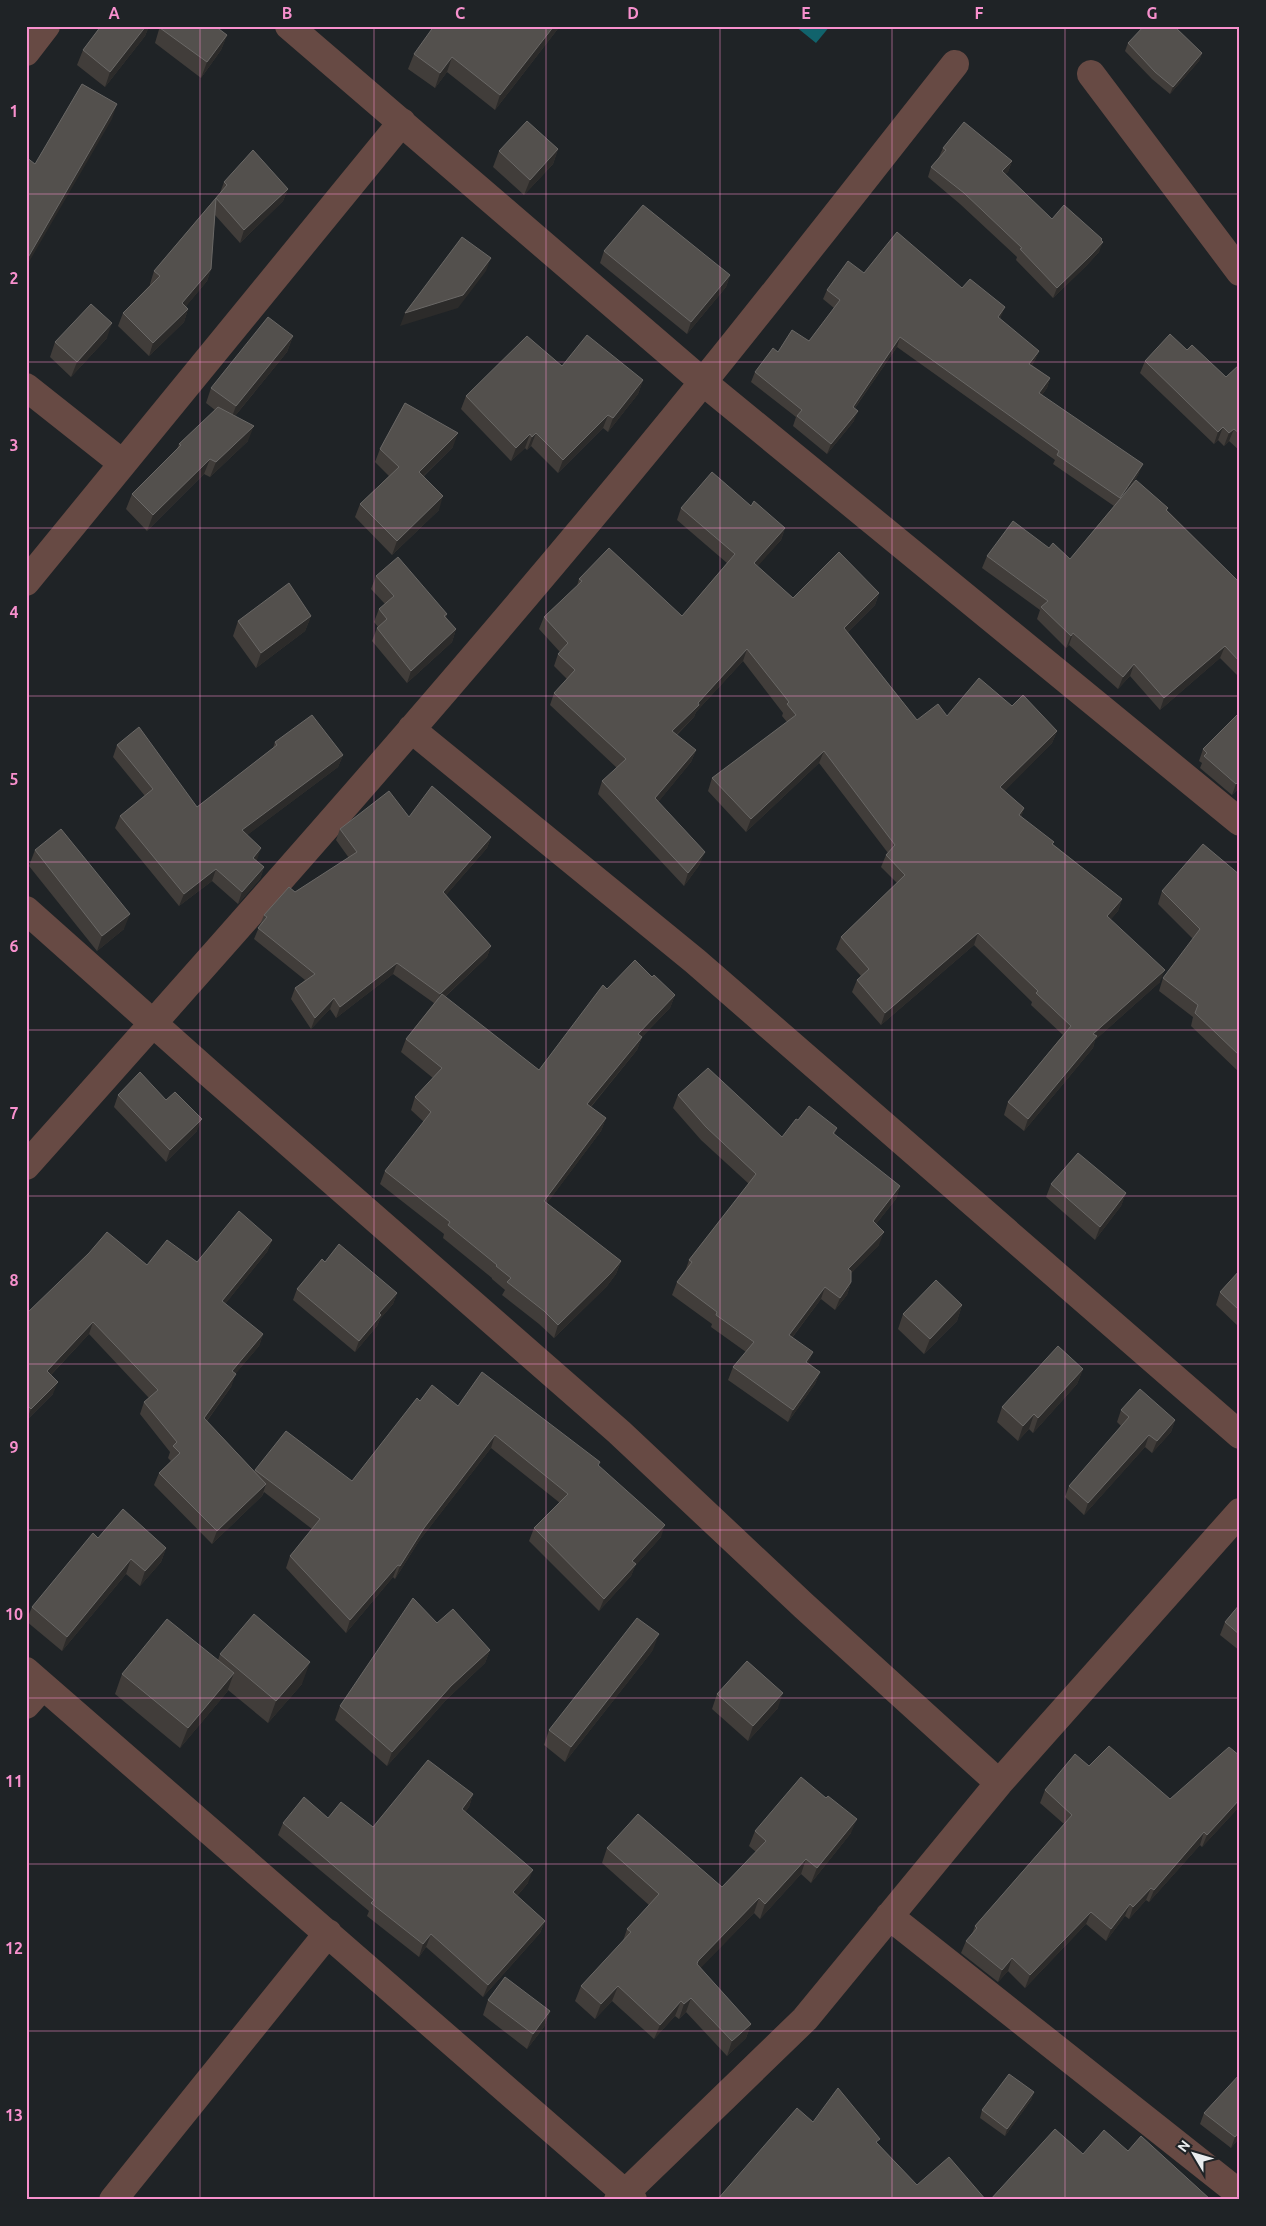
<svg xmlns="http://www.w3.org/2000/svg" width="1266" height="2226" viewBox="0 0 1266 2226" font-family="Ubuntu,sans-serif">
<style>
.water{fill:#11636c}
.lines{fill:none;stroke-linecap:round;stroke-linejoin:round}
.minor{stroke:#674a44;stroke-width:28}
.wall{fill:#413d3a}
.shaded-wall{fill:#2c2b2a}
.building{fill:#53504d;stroke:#6a6866}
.grid{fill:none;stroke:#f790cd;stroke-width:1;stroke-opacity:0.55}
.neatline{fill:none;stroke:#f790cd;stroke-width:2}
.grid-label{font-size:16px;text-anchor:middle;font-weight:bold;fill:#f790cd}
</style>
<rect width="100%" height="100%" fill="#1f2326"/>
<path class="water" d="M795 26H830L816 43Z"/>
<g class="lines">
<path class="minor" d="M289 26 703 382 1240 822
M26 52 46 26
M1091 74 1240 272
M26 387 122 463
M26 582 402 122
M411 729 695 961 1240 1435
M26 910 210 1074 619 1432 804 1606 999 1783
M26 1166C256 908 486 650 703 382 788 277 871 170 955 64
M26 1671 633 2200
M26 1705 43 1686
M889 1916 1240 2194
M113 2200 328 1933
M618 2200 805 2019 999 1783 1240 1512"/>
</g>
<path class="wall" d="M101 26H149L145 36 105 87 77 65 83 50Z
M160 26 227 35 221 50 201 78 155 43Z
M560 26 495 110 447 72 435 88 408 69 414 54Z
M1128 43 1202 53 1199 61 1170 94 1152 79 1125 51Z
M943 148 1012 161 1008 172 1005 174 1052 219 1102 239 1099 252 1087 265 1053 298 1016 260 1017 257 960 204 928 177 931 167 939 157Z
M558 149 553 164 524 195 493 167 499 151Z
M224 182 288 189 283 201 240 243 215 215 211 269 207 281 186 306 188 309 184 322 149 356 118 326 123 313 150 285V284L154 271 220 193Z
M604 251 730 275 726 287 687 334 600 263Z
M864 273 962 288 1001 317 1000 319 1039 351 1035 360 1032 365 1050 378 1047 388 1042 395 1139 473 1133 483 1168 508 1167 510 1240 583V678L1220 658 1160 710 1130 676 1118 689 1069 645 1066 648 1037 619 1040 610 982 568 987 556 1049 548 1070 559 1114 506 1053 464 1055 460 897 347 855 408 854 421 827 454 793 426 796 417 751 382 755 372 778 352 809 341 834 308 823 299 827 290Z
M293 336 287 352 235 416 248 441 210 477 204 474 147 531 126 509 132 494 177 449 179 444 215 410 206 403 211 388Z
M107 338 71 377 50 357 55 342Z
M1187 350 1226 377 1240 364V451L1229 441 1224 446 1218 440 1214 444 1140 373 1145 361Z
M562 366 643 380 638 394 608 432 603 428 558 473 531 446 527 450 525 448 511 461 461 409 466 396Z
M453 447 424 476 439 510 392 555 355 517 360 504 389 476 375 462 380 449Z
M751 506 785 528 781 540 757 566 793 598 879 593 875 605 848 632 917 720 947 716 1012 706 1057 731 1052 743 1004 791 1024 808 1021 817 1053 844 1122 899 1118 911 1110 920 1160 982 1095 1040 1093 1048 1024 1131 1004 1115 1008 1102 1063 1035 1031 1005 1032 1002 974 945 881 1025 852 992 857 980 861 976 836 949 841 937 897 883 881 867 886 855 888 853 819 763 746 832 708 791 712 778 787 722 782 716 783 713 743 661 696 712 694 717 677 735 696 750 691 762 658 802 700 864 684 886 598 794 602 781 617 768 550 705 554 693 567 679 554 666 558 654 560 652 539 629 544 617 577 586 579 579 682 616 727 563 677 520 681 508Z
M376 576 447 614 446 617 456 629 452 642 407 683 372 641 377 628 378 627 374 622 379 609 385 604 371 589Z
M311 616 305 631 256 668 233 636 238 621Z
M1240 712V787L1232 795 1200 768 1202 763 1199 761 1203 749Z
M275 742 343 755 338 767 247 835 257 861 264 867 260 879 238 904 212 881 179 906 115 828 120 816 145 796 113 757 117 745 197 807 273 748Z
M409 817 491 837 487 848 446 895 491 946 487 957 445 997 539 1070 607 989 652 977 675 995 670 1008 642 1037 637 1050 591 1107 606 1118 601 1131 547 1203 621 1261 616 1274 607 1286 554 1338 539 1324 502 1295 505 1290 492 1279V1278L443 1238 444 1234 380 1184 385 1171 424 1122 411 1110 415 1097 433 1078 401 1052 406 1039 434 1003 393 974 336 1018 330 1009 311 1029 291 999 295 988 305 980 254 939 264 915 295 892 349 858 336 840 340 829Z
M35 850 124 929 97 951 29 866Z
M1240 875V1073L1191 1026 1193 1017 1159 991 1163 978 1193 939 1158 904 1162 891Z
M118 1095 166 1100 197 1131 166 1162 114 1107Z
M678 1095 782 1137 798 1120 837 1128 834 1135 900 1186 896 1199 876 1224 879 1245 851 1273V1282L847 1295 835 1310 821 1299 792 1338 809 1363 820 1372 815 1384 788 1422 728 1380 733 1367 746 1352 711 1327 712 1324 672 1295 677 1282 685 1272 689 1260 749 1184 701 1140 673 1108Z
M1051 1184 1126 1193 1121 1206 1095 1240 1046 1197Z
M272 1240 267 1252 225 1304 263 1334 259 1346 235 1374 231 1387 207 1421 254 1471 255 1470 352 1481 420 1401 458 1406 599 1466 661 1537 635 1566 631 1576 599 1611 529 1541 534 1528 560 1503 491 1448 419 1541 395 1579 393 1577 346 1633 286 1568 290 1556 312 1529 264 1492 262 1496 212 1544 154 1485 159 1473 171 1461 168 1458 170 1452 140 1414 144 1402 149 1398 89 1334 51 1375 53 1394 26 1421V1314L147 1265 197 1262Z
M325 1262 397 1293 393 1304 380 1319 377 1326 355 1352 293 1300 297 1289Z
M1240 1270V1326L1239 1327 1216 1305 1220 1292Z
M962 1305 957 1321 924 1354 898 1329 903 1314Z
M1083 1369 1077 1384 1033 1433 1029 1429 1018 1441 997 1422 1002 1407Z
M1121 1410 1175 1420 1171 1432 1152 1453 1145 1447 1084 1515 1065 1497 1069 1486 1121 1426 1117 1422Z
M98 1538 166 1548 161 1562 140 1586 126 1574 62 1651 26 1621 32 1607Z
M1240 1604V1651L1220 1635 1225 1622Z
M437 1623 490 1650 485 1663 446 1700 387 1766 335 1720 340 1706Z
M653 1650 565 1762 544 1745 549 1730Z
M220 1654 302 1684 268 1723 228 1690 227 1692 180 1748 115 1694 122 1674 218 1660Z
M717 1694 778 1708 748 1741 712 1709Z
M1240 1756V1806L1202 1847 1200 1845 1149 1902 1146 1900 1129 1919 1125 1916 1106 1941 1086 1924 1025 1988 1008 1971 998 1982 961 1953 966 1941 972 1934 975 1926 1064 1824 1040 1803 1045 1790 1089 1766 1170 1799Z
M473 1794 469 1807 465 1812 528 1883 517 1896 545 1921 540 1933 483 1997 426 1947 419 1957 367 1916 369 1911 278 1835 283 1823 328 1818 373 1827Z
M755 1831 851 1833 811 1883 801 1874 760 1919 754 1913 700 1968 751 2024 746 2038 727 2056 686 2012 679 2019 675 2016 654 2039 612 2001 595 2019 575 2001 581 1986 623 1941 627 1929 649 1905 602 1863 607 1848 722 1887 756 1852 749 1846Z
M488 2000 550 2011 544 2027 527 2049 483 2015Z
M1034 2092 1031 2100 1005 2136 980 2118 982 2110Z
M1204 2113 1240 2137 1231 2148 1200 2124Z"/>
<path class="shaded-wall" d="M146 26H149L145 36 105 87 110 72Z
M554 26H560L495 110 500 95Z
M227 35 221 50 201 78 207 62Z
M1202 53 1199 61 1170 94 1173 87Z
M452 57 447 72 435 88 440 73Z
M117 104 112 119 26 267V261Z
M558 149 553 164 524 195 530 180Z
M1012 161 1008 172 998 181 1002 171Z
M288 189 283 201 240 243 244 230Z
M1102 239 1100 245 1103 242 1099 252 1087 265 1053 298 1057 288Z
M491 258 486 271 458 308 400 326 405 313Z
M211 269 207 281 178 316 182 303Z
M730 275 726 287 687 334 691 322Z
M1005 307 1001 317 994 327 998 317Z
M188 309 184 322 149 356 153 343Z
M112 323 107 338 71 377 77 362Z
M293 336 287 352 230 422 236 406Z
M900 337 897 347 849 416 853 407Z
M1039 351 1035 360 1026 373 1029 364Z
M1050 378 1047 388 1036 403 1039 393Z
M643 380 638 394 608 432 613 418Z
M858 411 854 421 827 454 831 444Z
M608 415 603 428 558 473 563 460Z
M254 426 248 441 210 477 216 462Z
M1223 427 1218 440 1214 444 1218 432Z
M1234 429 1229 441 1224 446 1229 433Z
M458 433 453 447 414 485 419 472Z
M536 433 531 446 527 450 532 437Z
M530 434 525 448 511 461 516 448Z
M210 459 204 474 147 531 153 515Z
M1143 464 1139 473 1117 507 1120 498Z
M443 496 439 510 392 555 397 541Z
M785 528 781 540 749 576 754 563Z
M879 593 875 605 840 640 844 628Z
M311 616 305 631 256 668 261 653Z
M456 629 452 642 407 683 411 671Z
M1073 633 1069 645 1066 648 1071 636Z
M1225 646 1220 658 1160 710 1164 698Z
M747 649 743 661 696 712 694 717 668 743 672 731Z
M1134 664 1130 676 1118 689 1123 677Z
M1057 731 1052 743 996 800 1000 787Z
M696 750 691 762 651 811 655 798Z
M824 751 819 763 746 832 751 819Z
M343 755 338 767 238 842 242 830Z
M1240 780V787L1232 795 1236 784Z
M1024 808 1020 821 1019 815Z
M491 837 487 848 439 903 443 892Z
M261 848 257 860 248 870 253 858Z
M705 852 700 864 684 886 688 873Z
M264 867 260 879 238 904 242 892Z
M216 869 212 881 179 906 184 894Z
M1122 899 1118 911 1102 929 1107 916Z
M130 914 124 929 97 951 102 936Z
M978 933 974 945 881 1025 885 1013Z
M491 946 487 957 436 1005 440 994Z
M397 963 393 974 336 1018 340 1007Z
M1165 970 1160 982 1095 1040 1093 1048 1024 1131 1028 1119 1093 1034Z
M675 995 670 1008 633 1046 638 1034Z
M334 998 330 1009 311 1029 315 1018Z
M642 1037 637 1050 582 1117 587 1104Z
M606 1118 601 1131 539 1214 544 1201Z
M202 1119 197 1131 166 1162 170 1150Z
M900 1186 896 1199 868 1234 873 1221Z
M1126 1193 1121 1206 1095 1240 1100 1227Z
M884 1232 879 1245 843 1282 848 1269Z
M272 1240 267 1252 217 1314 222 1301Z
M621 1261 616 1274 607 1286 554 1338 558 1325Z
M851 1282 847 1295 835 1310 840 1298Z
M825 1287 821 1299 784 1348 789 1335Z
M397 1293 393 1304 380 1319 377 1326 355 1352 359 1341 379 1313Z
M962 1305 957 1321 924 1354 930 1339Z
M93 1322 89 1334 43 1383 47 1371Z
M263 1334 259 1346 227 1384 232 1371Z
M813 1352 808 1365 806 1362Z
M1083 1369 1077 1384 1033 1433 1038 1418Z
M820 1372 815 1384 788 1422 793 1410Z
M236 1374 231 1387 200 1430 204 1418Z
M58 1382 53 1394 26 1421 31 1409Z
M1034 1414 1029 1429 1018 1441 1023 1426Z
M1175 1420 1171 1432 1152 1453 1157 1441Z
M495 1435 491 1448 419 1541 395 1579 400 1566 424 1528Z
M1149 1435 1145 1447 1084 1515 1088 1503Z
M266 1484 262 1496 212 1544 217 1531Z
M665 1525 661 1537 635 1566 631 1576 599 1611 604 1599 632 1561Z
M166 1548 161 1562 140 1586 145 1571Z
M131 1559 126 1574 62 1651 67 1637Z
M398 1565 393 1577 346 1633 350 1620Z
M659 1634 653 1650 565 1762 571 1747Z
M490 1650 485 1663 446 1700 387 1766 392 1752 451 1686Z
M310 1662 302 1684 268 1723 276 1701Z
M234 1673 227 1692 180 1748 188 1728Z
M783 1693 778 1708 748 1741 753 1726Z
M473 1794 469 1807 457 1821 462 1809Z
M1240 1799V1806L1202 1847 1207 1835Z
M857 1819 851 1833 811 1883 817 1868Z
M1204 1832 1200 1845 1149 1902 1154 1890Z
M806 1859 801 1874 760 1919 765 1904Z
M533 1870 528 1883 509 1905 513 1892Z
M1151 1888 1146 1900 1129 1919 1133 1907Z
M759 1898 754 1913 693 1976 698 1961Z
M1130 1904 1125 1916 1106 1941 1111 1929Z
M1091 1912 1086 1924 1025 1988 1030 1975Z
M545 1921 540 1933 483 1997 488 1985Z
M431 1934 426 1947 419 1957 423 1944Z
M1012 1958 1008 1971 998 1982 1002 1970Z
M618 1986 612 2001 595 2019 601 2004Z
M691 1998 686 2012 679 2019 684 2004Z
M681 2001 675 2016 654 2039 660 2025Z
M550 2011 544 2027 527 2049 533 2034Z
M751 2024 746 2038 727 2056 732 2041Z
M1034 2092 1031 2100 1005 2136 1007 2129Z
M1240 2131V2137L1231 2148 1235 2137Z"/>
<path class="building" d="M101 26H146L110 72 83 50Z
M161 26H215L227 35 207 62 160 28Z
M434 26H554L500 95 452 57 440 73 414 54Z
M1144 26H1174L1202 53 1173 87 1155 72 1128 43Z
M82 84 117 104 26 261V157L35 164Z
M527 121 558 149 530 180 499 151Z
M964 122 1012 161 1002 171 1052 219 1064 205 1102 239 1101 240 1103 242 1091 255 1057 288 1020 249 1022 248 964 193 931 167 946 150 943 148Z
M253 150 288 189 244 230 216 198 211 269 182 303 188 309 153 343 123 313 160 276 154 271 227 185 224 182Z
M643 205 730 275 691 322 604 251Z
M897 232 962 288 970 279 1005 307 998 317 1039 351 1029 364 1050 378 1039 393 1143 464 1120 498 1057 455 1059 451 900 337 853 407 858 411 831 444 797 416 802 410 755 372 773 348 778 352 792 330 809 341 840 300 827 290 848 261 864 273Z
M462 237 491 258 463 295 405 313Z
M91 304 112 323 77 362 55 342Z
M268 317 293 336 236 406 211 388Z
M1170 334 1187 350 1192 345 1226 377 1240 364V434L1234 429 1229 433 1223 427 1218 432 1145 361Z
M587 335 643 380 613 418 608 415 563 460 536 433 532 437 530 434 516 448 466 396 527 336 562 366Z
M405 403 458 433 419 472 443 496 397 541 360 504 399 467 380 449Z
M218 407 254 426 216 462 210 459 153 515 132 494 181 445 179 444Z
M712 472 751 506 754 501 785 528 754 563 793 598 839 552 879 593 844 628 917 720 938 704 947 716 979 678 1012 706 1023 695 1057 731 1000 787 1024 808 1019 815 1054 842 1052 844 1122 899 1107 916 1165 970 1093 1034 1097 1036 1028 1119 1008 1102 1071 1026 1036 993 1038 991 978 933 885 1013 857 980 869 969 841 937 905 875 886 855 895 845 824 751 751 819 712 778 796 715 787 704 789 702 747 649 698 703 699 705 672 731 696 750 655 798 705 852 688 873 602 781 626 759 554 693 575 670 558 654 568 643 544 617 582 581 579 579 609 548 682 616 735 554 681 508Z
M1136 480 1168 508 1166 510 1240 583V662L1225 646 1164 698 1134 664 1123 677 1073 633 1071 636 1041 607 1048 601 987 556 1013 521 1049 548 1053 543 1070 559Z
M398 557 447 614 444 616 456 629 411 671 377 628 387 619 379 609 394 596 376 576Z
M289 583 311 616 261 653 238 621Z
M1240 712V780L1236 784 1204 756 1207 753 1203 749Z
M312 715 343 755 242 830 261 848 253 858 264 867 242 892 216 869 184 894 120 816 153 789 117 745 139 727 197 807 277 745 275 742Z
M432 786 491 837 443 892 491 946 440 994 397 963 340 1007 334 998 315 1018 295 988 315 974 258 928 267 917 264 915 289 887 295 892 357 852 340 829 389 791 409 817Z
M61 829 130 914 102 936 35 850Z
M1203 844 1240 875V1056L1195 1013 1198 1005 1163 978 1200 929 1162 891Z
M635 960 652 977 654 975 675 995 638 1034 642 1037 587 1104 606 1118 544 1201 621 1261 611 1273 558 1325 544 1311 507 1282 511 1278 496 1266 497 1265 448 1225 450 1222 385 1171 431 1112 415 1097 442 1068 406 1039 442 994 539 1070 603 985 607 989Z
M708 1068 782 1137 796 1119 798 1120 809 1106 837 1128 833 1133 900 1186 873 1221 884 1232 848 1269 851 1271V1282L840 1298 825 1287 789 1335 813 1352 806 1362 820 1372 793 1410 733 1367 754 1342 716 1315 717 1312 677 1282 692 1262 689 1260 756 1174 706 1127 678 1095Z
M140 1072 166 1100 175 1092 202 1119 170 1150 118 1095Z
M1078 1153 1126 1193 1100 1227 1051 1184Z
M239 1211 272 1240 222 1301 263 1334 232 1371 236 1374 204 1418 266 1484 217 1531 159 1473 180 1453 173 1446 177 1442 144 1402 158 1390 93 1322 47 1371 58 1382 31 1409 26 1404V1314L89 1253 107 1232 147 1265 167 1240 197 1262Z
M339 1244 397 1293 379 1313 381 1315 359 1341 297 1289 322 1259 325 1262Z
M1240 1270V1311L1220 1292Z
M936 1280 962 1305 930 1339 903 1314Z
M1058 1346 1083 1369 1038 1418 1034 1414 1023 1426 1002 1407Z
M482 1372 600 1462 598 1465 665 1525 632 1561 636 1564 604 1599 534 1528 568 1494 495 1435 424 1528 400 1566 398 1565 350 1620 290 1556 320 1519 255 1470 286 1431 352 1481 417 1398 420 1401 432 1385 458 1406Z
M1140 1389 1175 1420 1157 1441 1149 1435 1088 1503 1069 1486 1129 1417 1121 1410Z
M123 1509 166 1548 145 1571 131 1559 67 1637 32 1607 93 1533 98 1538Z
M413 1598 437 1623 453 1609 490 1650 451 1686 392 1752 340 1706Z
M1240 1604V1635L1225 1622Z
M254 1614 310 1662 276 1701 220 1654Z
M637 1618 659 1634 571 1747 549 1730Z
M167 1619 234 1673 188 1728 122 1674Z
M747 1661 783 1693 753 1726 717 1694Z
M1109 1746 1170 1799 1229 1747 1240 1756V1799L1207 1835 1204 1832 1154 1890 1151 1888 1133 1907 1130 1904 1111 1929 1091 1912 1030 1975 1012 1958 1002 1970 966 1941 977 1928 975 1926 1072 1815 1045 1790 1075 1754 1089 1766Z
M428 1760 473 1794 462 1809 533 1870 513 1892 545 1921 488 1985 431 1934 423 1944 371 1903 374 1900 283 1823 304 1797 328 1818 341 1802 373 1827Z
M801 1777 826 1798 828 1796 857 1819 817 1868 806 1859 765 1904 759 1898 698 1961 697 1964 751 2024 732 2041 691 1998 684 2004 681 2001 660 2025 618 1986 601 2004 581 1986 631 1932 627 1929 659 1894 607 1848 638 1814 722 1887 766 1841 755 1831Z
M505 1977 550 2011 533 2034 488 2000Z
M1009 2074 1034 2092 1007 2129 982 2110Z
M1240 2074V2131L1235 2137 1204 2113Z
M838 2088 880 2139 876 2142 917 2185 949 2157 986 2200H892L890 2197 888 2200H717L797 2108 813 2122Z
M1055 2129 1083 2154 1104 2130 1128 2151 1141 2136 1211 2200H990Z"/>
<path class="grid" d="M200 26V2200M374 26V2200M546 26V2200M720 26V2200M892 26V2200M1065 26V2200M26 194H1240M26 362H1240M26 528H1240M26 696H1240M26 862H1240M26 1030H1240M26 1196H1240M26 1364H1240M26 1530H1240M26 1698H1240M26 1864H1240M26 2031H1240"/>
<rect width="1266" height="2226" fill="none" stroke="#1f2326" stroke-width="55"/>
<g transform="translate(1194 2154) rotate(308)" stroke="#1f2326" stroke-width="4" paint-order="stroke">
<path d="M0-4L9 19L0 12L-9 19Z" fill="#e9ecee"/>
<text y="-8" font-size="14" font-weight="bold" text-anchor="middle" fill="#e9ecee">N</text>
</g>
<rect x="28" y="28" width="1210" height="2170" class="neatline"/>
<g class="grid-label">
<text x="114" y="19">A</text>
<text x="287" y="19">B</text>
<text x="460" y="19">C</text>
<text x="633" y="19">D</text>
<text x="806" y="19">E</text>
<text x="979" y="19">F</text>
<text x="1152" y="19">G</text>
<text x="14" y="117">1</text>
<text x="14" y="284">2</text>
<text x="14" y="451">3</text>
<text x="14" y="618">4</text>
<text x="14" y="785">5</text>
<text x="14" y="952">6</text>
<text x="14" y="1119">7</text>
<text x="14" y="1286">8</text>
<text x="14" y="1453">9</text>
<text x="14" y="1620">10</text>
<text x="14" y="1787">11</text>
<text x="14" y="1954">12</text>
<text x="14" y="2121">13</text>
</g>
</svg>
